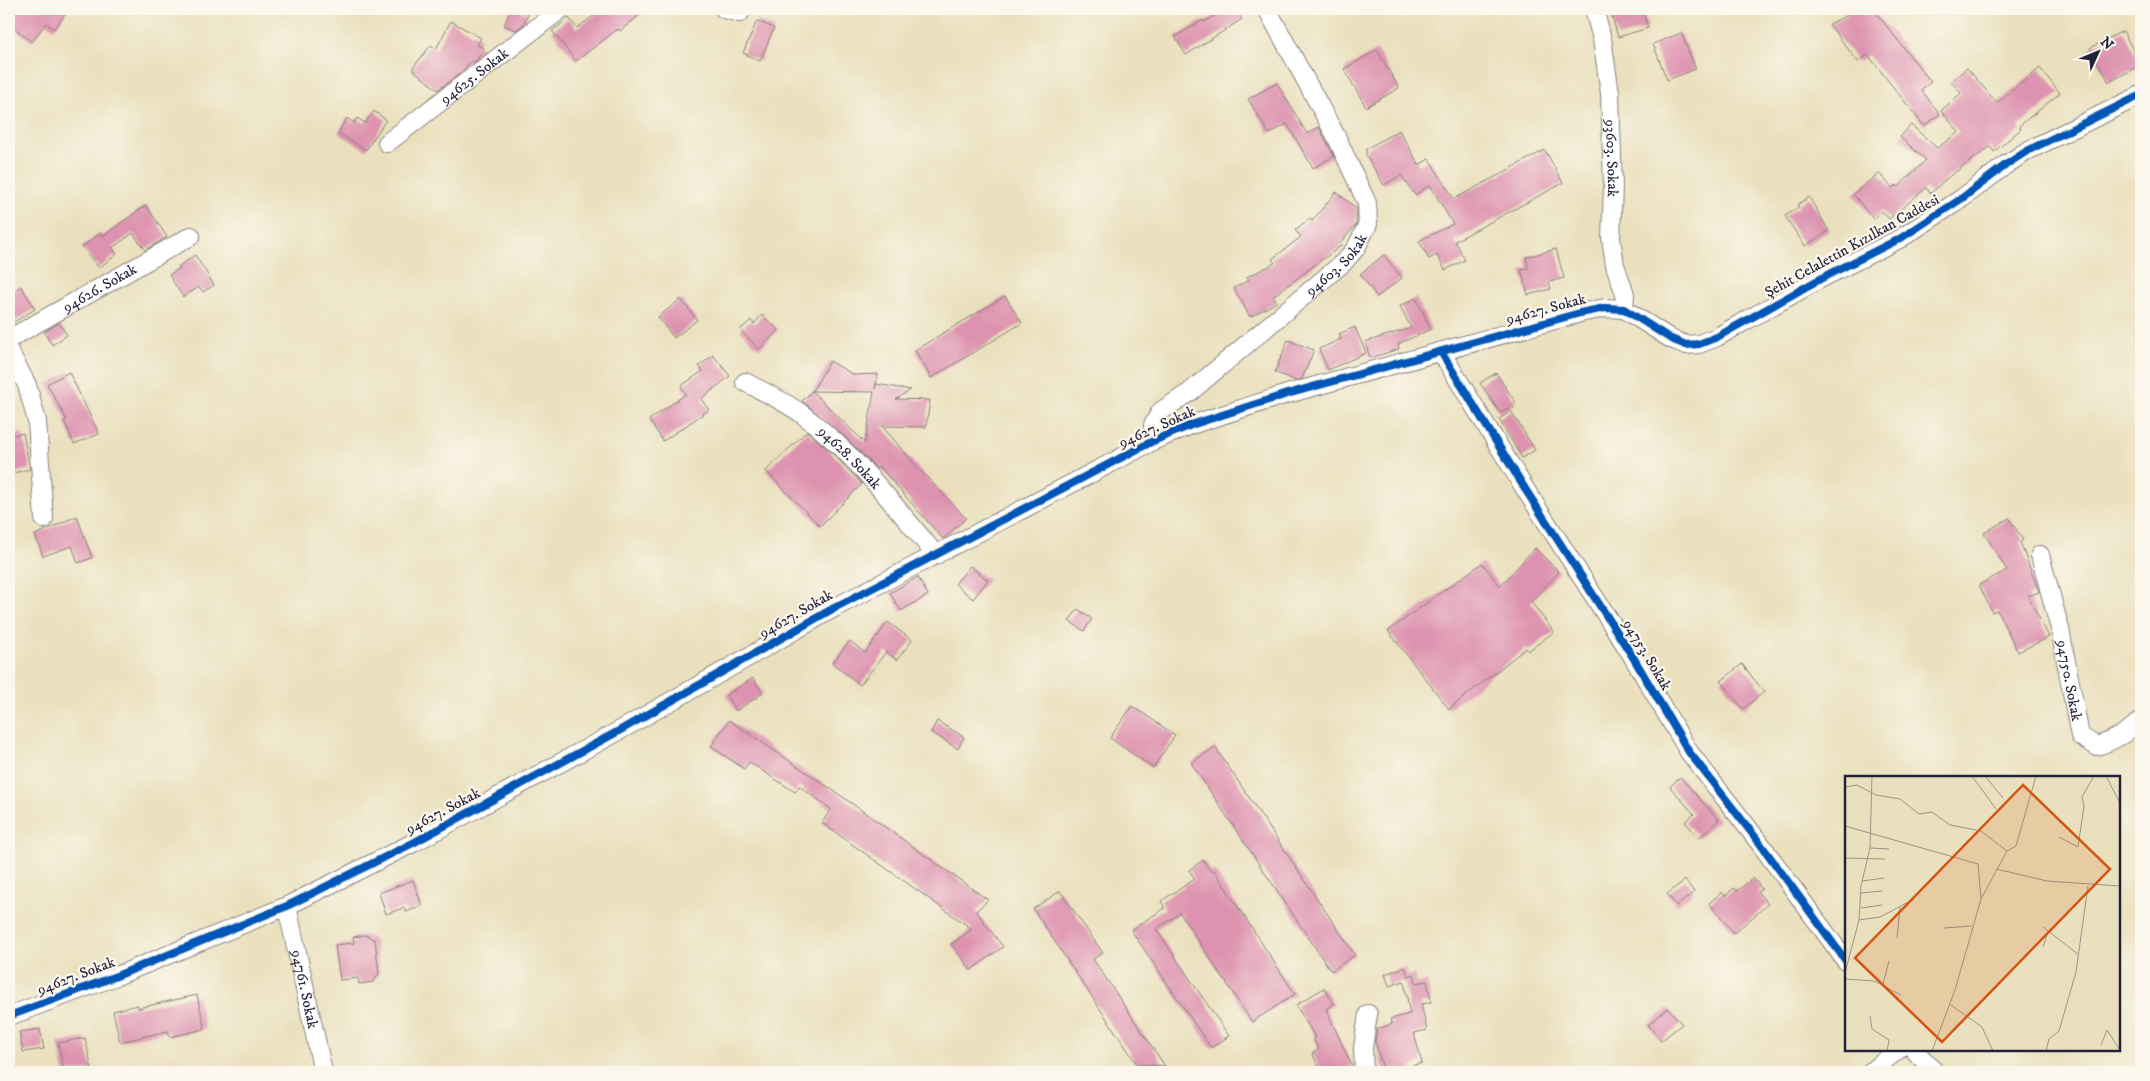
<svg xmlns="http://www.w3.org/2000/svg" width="2150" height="1081" viewBox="0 0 2150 1081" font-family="'IM FELL DW Pica',serif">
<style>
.building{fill:#dd93af;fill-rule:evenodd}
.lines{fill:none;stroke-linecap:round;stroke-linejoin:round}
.minor-casing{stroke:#86817c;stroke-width:20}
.minor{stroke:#fff;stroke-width:18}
.cycleway-casing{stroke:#fbf7ec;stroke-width:11}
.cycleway{stroke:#0057b8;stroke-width:8}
.labels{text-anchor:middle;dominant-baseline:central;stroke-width:4.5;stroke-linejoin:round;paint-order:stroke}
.street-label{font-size:15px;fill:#22223b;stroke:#fbf7ec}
.inset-road{fill:none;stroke:#9a9489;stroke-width:1}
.view{fill:#d45411;fill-opacity:0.15;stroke:#d45411;stroke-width:2.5}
.inset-edge{fill:none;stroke:#22223b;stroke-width:2.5}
</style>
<rect width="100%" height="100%" fill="#fbf7ec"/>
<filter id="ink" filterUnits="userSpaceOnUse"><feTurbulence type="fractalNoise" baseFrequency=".02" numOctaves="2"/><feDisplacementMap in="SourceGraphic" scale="10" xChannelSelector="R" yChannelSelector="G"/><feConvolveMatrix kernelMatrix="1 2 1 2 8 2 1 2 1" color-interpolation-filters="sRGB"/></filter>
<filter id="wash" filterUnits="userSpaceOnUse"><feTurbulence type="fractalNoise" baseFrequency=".0096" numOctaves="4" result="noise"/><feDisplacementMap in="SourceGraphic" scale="20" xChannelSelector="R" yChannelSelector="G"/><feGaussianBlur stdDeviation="1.12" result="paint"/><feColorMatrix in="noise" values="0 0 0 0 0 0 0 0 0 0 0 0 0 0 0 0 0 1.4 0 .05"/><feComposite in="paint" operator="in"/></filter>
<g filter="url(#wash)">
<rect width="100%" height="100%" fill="#eae0bd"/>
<g id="blocks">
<path class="building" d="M9 9H69L54 29 46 23 32 42 9 24Z
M511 9H516L528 14 524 24 516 30 504 25Z
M603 9H647L620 31 618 29 576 61 552 31 569 18 577 28Z
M1225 9H1235L1242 19 1186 55 1175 37 1203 20 1204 22Z
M1610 9H1642L1648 28 1618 37Z
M1861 9H1873L1931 82 1921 90 1940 114 1924 126 1868 55 1858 62 1829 24Z
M451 21 481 38 477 45 484 48 477 60 474 62 471 61 462 72 438 90 412 69 431 45 436 49Z
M757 21 774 28 760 61 743 53Z
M2123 31 2141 65 2109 82 2090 48Z
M1681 33 1696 69 1667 80 1653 44Z
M1377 50 1399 88 1366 107 1344 69Z
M1967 68 1997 103 2040 68 2060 93 2019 126 2021 129 1994 152 1990 147 1947 178 1931 193 1926 188 1889 219 1882 211 1873 219 1853 194 1879 173 1892 188 1896 185 1898 187 1926 160 1900 137 1911 125 1937 148 1959 132 1941 111 1961 93 1951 81Z
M1277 83 1307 134 1319 127 1334 156 1313 168 1287 124 1269 134 1248 99Z
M374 111 386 120 366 150 338 133 347 118 354 123 357 118 365 123Z
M1399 130 1419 165 1429 159 1454 199 1545 150 1563 183 1455 241 1465 260 1445 270 1437 255 1429 259 1419 241 1453 224 1430 185 1415 195 1401 175 1384 185 1366 155V149Z
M1336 192 1357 209 1356 225 1340 243 1342 245 1273 296 1277 302 1250 317 1234 288 1249 280 1247 277 1275 263 1272 259 1301 237 1295 230 1310 218 1312 221Z
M1809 197 1829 231 1805 246 1785 216 1799 207 1797 205Z
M146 205 167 237 145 250 133 233 112 248 117 254 99 268 82 247 100 233 103 236Z
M1556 249 1564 278 1549 282 1551 289 1528 295 1521 270 1528 268 1526 257Z
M195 255 214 285 203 292 199 287 183 297 169 275 180 268 179 266Z
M1384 255 1402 278 1377 297 1360 274Z
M21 286 35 309 9 325V294Z
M1005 296 1022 323 931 378 915 350Z
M1416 298 1431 329 1398 344 1399 349 1370 358 1365 342 1411 328 1400 306Z
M681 299 697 320 674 338 658 317Z
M762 315 779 330 759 349 740 330 751 320 754 324Z
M59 323 67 335 52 345 44 332Z
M1355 327 1366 353 1328 370 1319 349 1341 339 1339 334Z
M1288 340 1314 350 1302 379 1296 381 1275 372Z
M713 355 730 376 701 399 709 410 663 441 649 420 686 394 681 386 703 371 699 366Z
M830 361 854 375 878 374 875 389 876 384 911 390 896 399 930 400 926 427 882 426 918 468 966 518 943 539 879 466 877 469 846 438 802 401 812 391ZM812 391 874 392 865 443Z
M69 372 99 434 74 444 64 421 67 420 47 384Z
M1496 373 1516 403 1500 413 1480 383Z
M1511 411 1535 450 1522 458 1499 419Z
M807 431 832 453 862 484 820 526 766 471Z
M23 433 30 469 9 474V436Z
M77 516 92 558 78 563 72 546 43 556 35 535Z
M2009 518 2023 540 2020 542 2039 592 2028 596 2049 637 2018 652 1997 610 1992 612 1979 585 2007 570 1984 533Z
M1535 548 1559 572 1531 602 1554 632 1528 651 1526 648 1449 709 1388 631 1482 563 1500 586Z
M970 566 988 580 973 599 955 584Z
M918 577 928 595 901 611 890 593Z
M1078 609 1092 619 1084 631 1069 621Z
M888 622 912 640 897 660 886 652 860 685 832 663 850 641 865 653Z
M1742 664 1764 692 1743 709 1721 681Z
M753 678 763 693 736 711 726 695Z
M1132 706 1175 735 1153 768 1110 738Z
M729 720 837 793 988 900 976 911 1003 947 971 970 951 944 972 929 822 823 831 809 799 786 795 792 749 762 744 769 711 746Z
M937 721 964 737 958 749 931 732Z
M1215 747 1355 955 1331 971 1191 763Z
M1680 777 1719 820 1699 838 1685 822 1694 814 1670 787Z
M1203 860 1211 872 1214 870 1295 994 1252 1022 1180 913 1156 929 1229 1036 1211 1048 1131 930 1165 908 1161 901 1195 879 1189 870Z
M1753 878 1762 889 1758 892 1768 904 1734 933 1709 903 1722 892 1725 896 1734 888 1737 891Z
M413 880 422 906 406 912 404 908 386 914 379 893Z
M1685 880 1694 892 1677 906 1667 894Z
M1060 891 1103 953 1093 959 1165 1066 1137 1064 1033 909Z
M366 935 375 940 379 974 373 982 359 984 358 978 340 980 335 945 354 943 353 937Z
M1405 967 1408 976 1414 974 1416 983 1427 981 1431 1002 1421 1004 1427 1030 1414 1033 1422 1063 1411 1066 1413 1072H1384L1375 1041 1377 1029 1392 1024 1390 1019 1410 1014 1404 981 1389 986 1385 974Z
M1324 988 1334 1004 1326 1009 1352 1066 1339 1072H1321L1312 1053 1319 1050 1313 1038 1315 1037 1296 1005Z
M197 995 205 1029 169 1037 168 1031 120 1042 113 1011 138 1005V1008Z
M1668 1008 1682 1024 1661 1041 1648 1025Z
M40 1029 44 1049 23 1052 19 1032Z
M85 1038 92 1070 64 1072 58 1043Z"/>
</g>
</g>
<g filter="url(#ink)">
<use href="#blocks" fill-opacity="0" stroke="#86817c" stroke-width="1"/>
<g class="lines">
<g class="minor-casing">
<g id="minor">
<path d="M724 9 740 13"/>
<path id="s1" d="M1594 9 1602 39 1610 93 1613 187 1611 238 1615 265 1625 294 1624 309"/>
<path id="s2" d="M387 143 561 9"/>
<path id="s3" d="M9 339 191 236"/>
<path d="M9 351 27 385 37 421 44 519"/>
<path d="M1441 352 1527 492 1633 657 1689 752 1759 842 1846 961"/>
<path id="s4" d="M745 382C764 392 784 401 802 414 854 453 894 505 936 555"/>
<path id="s5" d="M1153 441V425L1161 411 1190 392 1344 262 1356 248 1368 224 1367 203 1336 136 1267 9"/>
<path id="s6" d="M2040 555 2060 629 2080 736 2096 746C2114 742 2126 732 2141 721"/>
<path id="s7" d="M287 906 323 1072"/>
<path d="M9 1016 119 975 287 906 413 843 617 732 834 608 1153 441 1191 425 1287 394 1580 313 1605 308 1624 309 1671 339 1686 345 1699 344 1717 337 1820 279 1901 238 1961 199 2007 164 2027 151 2141 95"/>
<path d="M1914 1050 1935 1072"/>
<path d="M1364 1072 1363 1048 1368 1014"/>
<path d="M1870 1072 1898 1050"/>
</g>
</g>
<use href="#minor" class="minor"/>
<g class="cycleway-casing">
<path id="cycleway" d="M1441 352 1527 492 1633 657 1689 752 1759 842 1846 961
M9 1016 119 975 287 906 413 843 617 732 834 608 1153 441 1191 425 1287 394 1580 313 1605 308 1624 309 1671 339 1686 345 1699 344 1717 337 1820 279 1901 238 1961 199 2007 164 2027 151 2141 95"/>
</g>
<use href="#cycleway" class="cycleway"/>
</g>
</g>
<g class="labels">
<g class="street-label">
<text stroke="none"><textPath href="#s2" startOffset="110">94625. Sokak</textPath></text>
<text stroke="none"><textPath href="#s1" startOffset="151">93603. Sokak</textPath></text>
<text transform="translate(1852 246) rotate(-29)">Şehit Celalettin Kızılkan Caddesi</text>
<text stroke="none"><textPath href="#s5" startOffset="261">94603. Sokak</textPath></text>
<text stroke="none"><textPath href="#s3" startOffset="104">94626. Sokak</textPath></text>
<text transform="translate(1546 309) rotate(-15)">94627. Sokak</text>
<text transform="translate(1157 427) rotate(-24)">94627. Sokak</text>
<text stroke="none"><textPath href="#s4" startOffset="130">94628. Sokak</textPath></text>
<text transform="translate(796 614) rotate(-30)">94627. Sokak</text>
<text transform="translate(1647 655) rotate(59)">94753. Sokak</text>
<text stroke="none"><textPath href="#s6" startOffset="129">94750. Sokak</textPath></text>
<text transform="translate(443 811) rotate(-28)">94627. Sokak</text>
<text transform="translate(76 976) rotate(-21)">94627. Sokak</text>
<text stroke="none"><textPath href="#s7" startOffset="85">94761. Sokak</textPath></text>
</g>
</g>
<g transform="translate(1845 776)">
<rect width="275" height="275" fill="#eae0bd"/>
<path class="inset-road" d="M127 0 151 33M140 0 158 22M261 0 275 27M0 11 12 9 31 19 55 23 74 38 87 36 105 49 136 55 162 75M0 50 133 88 136 123M214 61 233 71 239 30 237 21 249 0M25 72 44 73M162 75 171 70 191 0M0 82 40 83M151 93 202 105 275 110M17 105 39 102M16 117 37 115M16 132 37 129M14 144 35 141 69 123M198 151 234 179M99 152 127 150M52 162 55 131M198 171 203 156M0 197 14 144 16 110 25 72 27 0M0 203 29 205 56 219M38 208 44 185M106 229 137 251 148 275M25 240 27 253 44 264 42 275M256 269 262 254 275 274M87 275 110 214 136 123 162 75M201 275 204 263 214 255 231 196 243 110"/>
<path class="view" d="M178 9 265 93 97 266 10 182Z"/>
<rect width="275" height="275" class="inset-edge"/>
</g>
<rect width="2150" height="1081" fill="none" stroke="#fbf7ec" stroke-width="30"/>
<g transform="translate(2098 52) rotate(46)" stroke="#fbf7ec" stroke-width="4" paint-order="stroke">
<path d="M0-4L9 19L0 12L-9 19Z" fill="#22223b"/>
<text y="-8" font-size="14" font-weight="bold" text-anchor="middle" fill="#22223b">N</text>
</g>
</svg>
